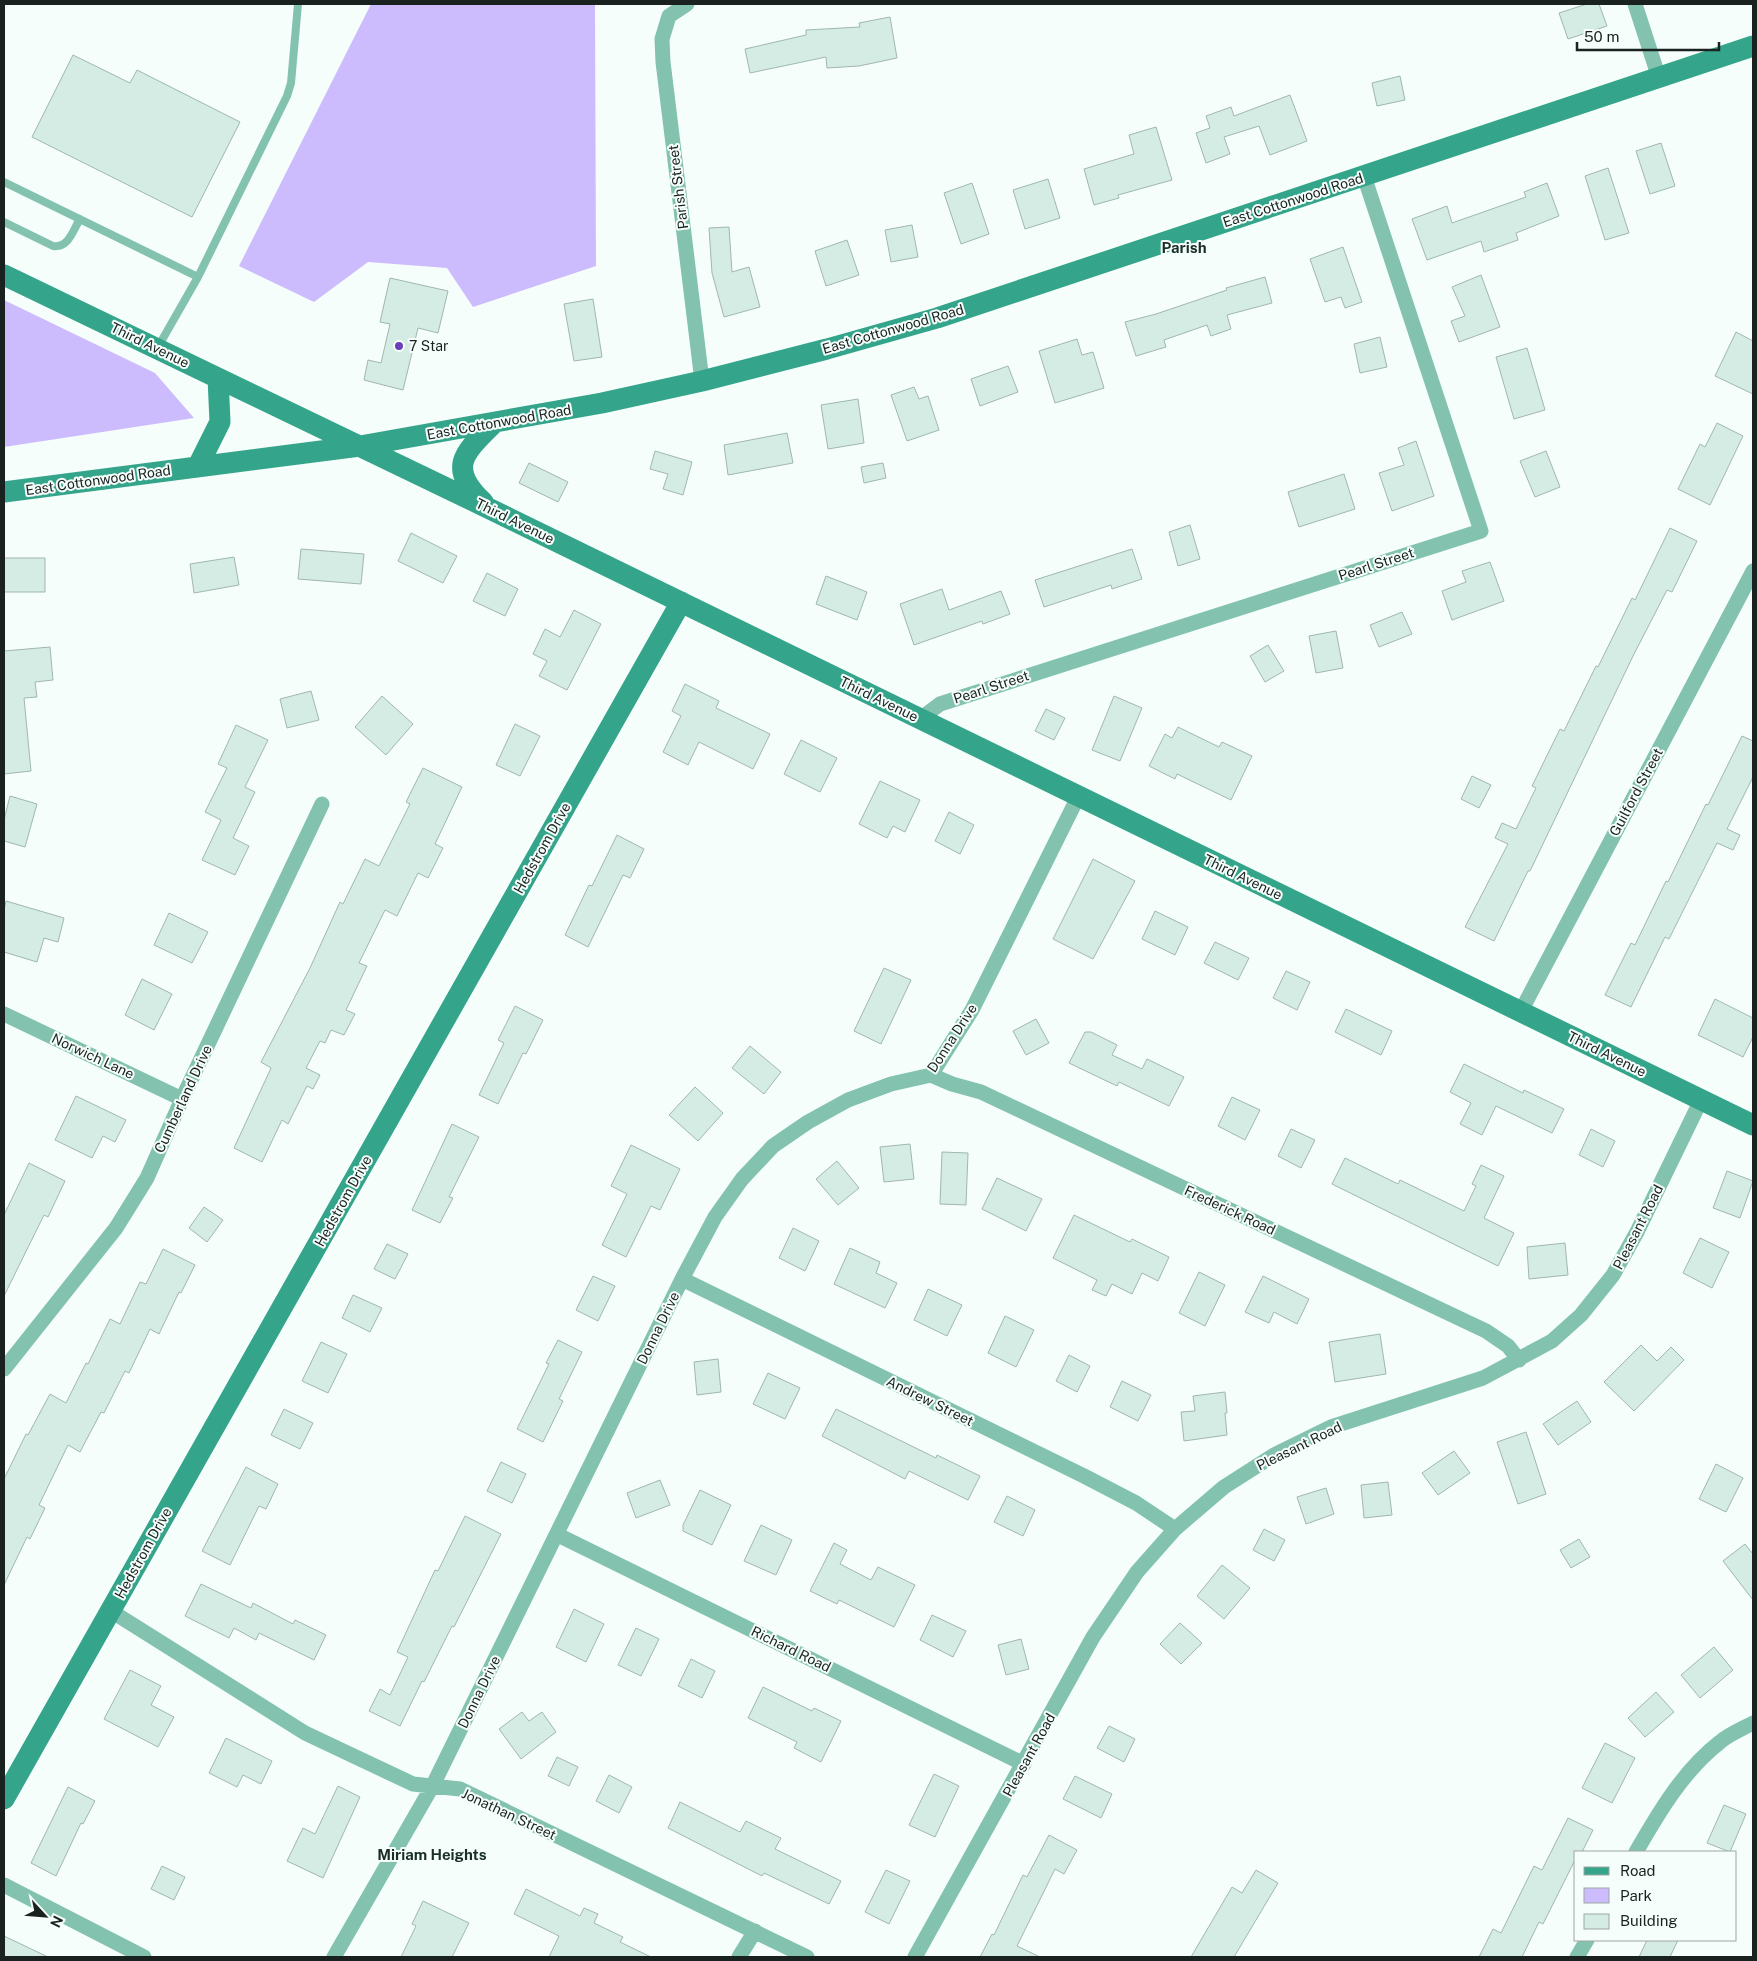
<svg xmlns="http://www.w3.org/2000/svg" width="1757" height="1961" viewBox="0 0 1757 1961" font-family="'Public Sans',sans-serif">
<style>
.green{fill:#cdbcfd}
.building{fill:#d4ece4;stroke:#a0b7b0}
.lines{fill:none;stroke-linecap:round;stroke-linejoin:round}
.lane{stroke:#82c2af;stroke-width:8}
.street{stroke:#82c2af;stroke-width:15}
.secondary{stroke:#34a58a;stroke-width:21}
.poi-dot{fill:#6c40b8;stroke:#f5fefb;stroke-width:2}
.labels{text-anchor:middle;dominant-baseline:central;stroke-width:4;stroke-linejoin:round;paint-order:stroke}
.street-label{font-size:14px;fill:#1a2220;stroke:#f5fefb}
.poi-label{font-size:14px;fill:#1a2220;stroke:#f5fefb;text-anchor:start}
.neighbourhood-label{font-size:15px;font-weight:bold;fill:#1a2e28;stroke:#f5fefb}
</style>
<rect width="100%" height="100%" fill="#f5fefb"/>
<path class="green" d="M371 4H595L596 266 473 307 447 268 368 262 314 302 239 266Z
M4 300 155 373 194 418 4 447Z"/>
<path class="building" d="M1587 4H1599L1607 26 1568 39 1559 13Z
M890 17 897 58 859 66 827 68 826 57 750 73 745 49 806 35V30L860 27 859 23Z
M73 55 130 83 137 70 240 122 192 217 32 137Z
M1400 76 1405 100 1377 106 1372 83Z
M1290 95 1307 141 1270 155 1259 126 1224 137 1230 154 1206 163 1196 133 1210 128 1206 116 1231 107 1234 116Z
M1156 127 1172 180 1118 195 1119 198 1094 205 1084 169 1134 154 1129 135Z
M1661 143 1675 186 1650 194 1636 151Z
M1608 168 1629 233 1605 240 1585 176Z
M1048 179 1060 218 1025 229 1013 190Z
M972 183 989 234 961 244 944 193Z
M1547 183 1559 216 1516 233 1518 240 1484 252 1481 241 1427 260 1412 219 1447 206 1452 223 1526 197 1524 192Z
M912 225 918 257 891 262 885 230Z
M729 227 732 272 749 267 760 307 724 317 712 273 709 228Z
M847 240 859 275 826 286 815 251Z
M1343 247 1362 302 1345 308 1341 297 1325 302 1310 259Z
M1481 275 1500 327 1459 342 1451 321 1465 316 1452 287Z
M1265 277 1272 303 1227 315 1231 329 1211 336 1207 325 1164 340 1166 347 1136 356 1125 322 1156 314 1227 290 1226 288Z
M390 278 448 291 438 333 418 328 403 390 364 380 368 360 381 363 390 324 380 322Z
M593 299 602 357 574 361 564 304Z
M1736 332 1753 341V394L1715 376Z
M1380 337 1387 367 1360 373 1354 344Z
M1077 339 1082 355 1093 352 1104 388 1055 403 1039 351Z
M1527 348 1545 410 1514 419 1496 357Z
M1008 366 1018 392 980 406 971 379Z
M914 387 919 399 928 396 939 430 907 441 891 395Z
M858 399 864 443 828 449 821 405Z
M1717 423 1743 436 1710 505 1678 489 1700 444 1705 447Z
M787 433 793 463 728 475 724 445Z
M1416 441 1434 496 1392 511 1379 473 1404 465 1398 448Z
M655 451 692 462 683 495 663 489 668 474 650 469Z
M1546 451 1560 487 1535 497 1520 461Z
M529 463 568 482 558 502 519 483Z
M883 463 886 478 864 483 861 467Z
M1344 474 1355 509 1299 527 1288 492Z
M1190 525 1200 559 1178 566 1169 532Z
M1670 528 1697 541 1672 592 1667 590 1633 656 1530 871H1528L1494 941 1465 927 1508 844 1495 838 1502 823 1516 829 1536 788 1532 786 1560 729 1564 731 1596 666 1598 667 1632 598 1635 600Z
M411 533 457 556 443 583 398 561Z
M301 549 364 554 361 584 298 579Z
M1132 549 1142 579 1112 589 1111 585 1044 607 1035 580Z
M234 557 239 585 194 593 190 564Z
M4 558H45V592H4Z
M1490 562 1504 601 1452 620 1442 591 1466 582 1462 571Z
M487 573 518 589 505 616 473 601Z
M826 576 867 592 857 620 816 604Z
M942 589 949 610 1001 591 1010 614 983 624 982 621 914 645 900 604Z
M574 610 601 624 567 690 539 676 547 661 533 654 545 629 560 637Z
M1402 612 1412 634 1379 647 1370 625Z
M1336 631 1343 668 1316 673 1309 636Z
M1268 645 1284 671 1265 682 1250 656Z
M50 647 53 680 35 682 37 697 24 698 31 771 4 774V651Z
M685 684 719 701 716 708 770 734 753 769 699 742 688 765 663 752 681 716 672 711Z
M311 691 319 720 287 728 280 699Z
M382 696 413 724 386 755 355 727Z
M1114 696 1142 708 1120 761 1092 750Z
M1046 709 1065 718 1054 740 1035 731Z
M515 724 540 736 520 776 496 765Z
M236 725 268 740 245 787 255 792 233 838 249 846 235 875 202 860 221 820 205 812 227 768 218 764Z
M1178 727 1219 747 1222 742 1252 756 1231 800 1177 774 1175 779 1149 766 1165 734 1172 738Z
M1742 736 1753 741V777L1727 829 1740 835 1733 850 1717 843 1669 939 1665 937 1631 1007 1605 995 1631 943 1635 945 1666 881 1668 882 1706 804 1708 805Z
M801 740 837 758 820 792 784 774Z
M423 768 462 787 435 844 443 848 428 878 418 873 397 916 385 910 359 963 367 966 346 1010 355 1014 344 1035 331 1030 325 1043 320 1041 306 1068 320 1075 313 1089 307 1086 288 1124 282 1120 262 1162 234 1148 271 1068 261 1062 310 968 340 902 343 904 365 859 379 866 410 804 406 802Z
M1472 776 1491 785 1479 808 1461 799Z
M880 781 920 800 905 832 893 826 887 838 859 824Z
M10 796 37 804 25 847 4 841V820Z
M949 812 974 825 960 854 935 841Z
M617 835 644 849 630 878 623 875 588 947 565 935 589 885 592 886Z
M1093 859 1135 881 1093 959 1053 939Z
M6 901 64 918 58 942 44 938 37 962 4 952V910Z
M1155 911 1188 927 1175 955 1142 939Z
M169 913 208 932 192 963 154 945Z
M1215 942 1249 958 1238 980 1204 963Z
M884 968 911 980 881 1044 854 1031Z
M1286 971 1310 982 1297 1010 1273 998Z
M142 979 172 994 154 1030 125 1015Z
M1715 999 1753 1018V1037L1743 1057 1698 1035Z
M515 1006 543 1020 526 1054 523 1053 498 1104 479 1095 504 1043 498 1040Z
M1346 1009 1392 1031 1381 1055 1335 1032Z
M1036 1019 1049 1043 1026 1055 1013 1031Z
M1085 1032H1091L1117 1045 1112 1055 1142 1069 1147 1059 1184 1077 1169 1106 1119 1082 1117 1086 1069 1063Z
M750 1046 781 1072 764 1094 732 1068Z
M1464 1064 1523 1093 1524 1090 1564 1109 1552 1133 1496 1106 1482 1135 1460 1124 1471 1103 1450 1092Z
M695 1087 723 1113 698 1141 669 1115Z
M76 1096 126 1120 115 1142 103 1136 92 1158 55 1140Z
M1232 1097 1260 1110 1245 1140 1218 1126Z
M452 1124 479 1137 449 1197 453 1198 440 1223 412 1210Z
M1291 1129 1315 1140 1301 1168 1278 1156Z
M1591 1129 1615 1141 1603 1167 1579 1155Z
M910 1144 914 1179 884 1182 880 1147Z
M631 1145 680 1169 660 1210 651 1206 626 1257 602 1245 627 1194 611 1186Z
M942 1152 968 1153 966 1205 940 1204Z
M1345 1158 1398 1184 1400 1180 1464 1211 1476 1186 1472 1184 1481 1165 1504 1176 1484 1218 1514 1233 1498 1266 1332 1184Z
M837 1161 859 1188 838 1205 816 1179Z
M29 1163 65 1181 48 1217 44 1215 4 1296V1215Z
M1727 1171 1753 1181 1740 1218 1713 1208Z
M997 1178 1042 1199 1026 1231 982 1209Z
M204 1207 223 1220 207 1242 189 1228Z
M1074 1215 1130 1242 1132 1239 1169 1257 1158 1281 1142 1273 1132 1294 1112 1284 1106 1296 1092 1290 1097 1280 1053 1258Z
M793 1228 819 1241 805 1271 779 1258Z
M1700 1238 1729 1252 1712 1288 1683 1273Z
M1565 1243 1568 1275 1529 1279 1527 1247Z
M387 1244 408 1254 395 1279 374 1269Z
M850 1248 880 1262 876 1273 897 1283 885 1308 834 1284Z
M163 1249 195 1265 181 1293 179 1292 159 1334 150 1329 129 1373 125 1371 104 1413 101 1412 80 1452 68 1445 39 1505 45 1508 30 1539 27 1537 4 1585V1479L26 1434 28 1435 50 1394 66 1403 86 1363 88 1364 110 1319 120 1324 140 1282 146 1284Z
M1199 1272 1225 1285 1205 1326 1179 1313Z
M593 1276 615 1286 598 1321 576 1310Z
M1263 1276 1309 1299 1297 1324 1274 1312 1269 1323 1245 1312Z
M928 1289 962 1305 947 1336 914 1320Z
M353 1295 382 1308 370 1332 342 1318Z
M1005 1316 1034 1330 1016 1367 988 1353Z
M1380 1334 1386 1374 1335 1382 1329 1342Z
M558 1340 582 1352 559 1399 563 1401 543 1442 517 1429 549 1364 546 1363Z
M321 1342 347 1354 328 1393 302 1381Z
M1641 1345 1657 1361 1671 1347 1684 1360 1634 1411 1604 1382Z
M1069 1355 1090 1366 1077 1392 1056 1381Z
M718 1359 721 1392 697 1395 694 1362Z
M768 1373 800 1388 785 1419 753 1404Z
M1122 1381 1151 1395 1138 1421 1110 1407Z
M1225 1392 1227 1413H1225L1227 1435 1184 1441 1181 1412 1195 1411 1193 1396Z
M1577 1401 1591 1422 1558 1445 1543 1424Z
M284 1409 313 1423 300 1449 271 1435Z
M836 1409 936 1458 937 1455 980 1476 968 1500 909 1471 905 1479 822 1436Z
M1526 1432 1546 1494 1518 1504 1497 1442Z
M1454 1451 1470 1473 1438 1495 1422 1473Z
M501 1462 526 1474 512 1503 487 1491Z
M1716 1464 1743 1478 1726 1512 1699 1499Z
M246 1467 278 1484 266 1509 259 1506 230 1565 202 1551Z
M660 1480 670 1505 636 1518 627 1493Z
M1388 1482 1392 1515 1364 1518 1361 1485Z
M1326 1488 1334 1514 1306 1524 1297 1497Z
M700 1490 731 1505 712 1545 683 1531V1525Z
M1007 1496 1035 1510 1023 1536 994 1522Z
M465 1516 501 1534 454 1627 452 1626 424 1682 422 1681 400 1726 369 1711 380 1689 390 1695 408 1657 397 1652 435 1570 438 1571Z
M761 1525 792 1540 776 1575 744 1561Z
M1264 1529 1285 1540 1274 1561 1253 1550Z
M1579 1539 1590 1557 1571 1568 1560 1550Z
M834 1543 847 1550 840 1564 871 1580 878 1567 915 1585 894 1627 839 1600 837 1604 810 1591Z
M1745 1544 1753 1554V1600L1723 1561Z
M1222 1565 1250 1588 1224 1619 1197 1596Z
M201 1584 251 1608 253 1603 293 1624 295 1620 326 1635 314 1660 259 1633 256 1640 234 1628 229 1638 185 1616Z
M574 1609 604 1624 586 1662 556 1647Z
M932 1615 966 1631 953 1657 920 1640Z
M1180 1623 1202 1643 1181 1664 1160 1644Z
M636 1628 659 1639 641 1676 618 1665Z
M1021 1639 1029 1669 1006 1675 998 1645Z
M1714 1647 1733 1670 1700 1698 1681 1675Z
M691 1659 715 1671 702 1698 678 1686Z
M130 1670 161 1686 151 1705 174 1717 158 1747 104 1719Z
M763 1687 812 1711 814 1708 841 1721 821 1762 794 1748 797 1742 748 1718Z
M1656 1692 1674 1712 1645 1737 1628 1718Z
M522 1712 529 1721 542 1712 556 1732 521 1759 499 1729Z
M1109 1726 1135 1739 1124 1762 1097 1748Z
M226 1738 272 1761 261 1784 243 1775 237 1787 209 1773Z
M1605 1743 1635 1758 1612 1803 1582 1788Z
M557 1757 578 1767 569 1786 548 1776Z
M934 1774 959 1786 935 1837 909 1825Z
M609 1775 632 1787 619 1813 596 1801Z
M1075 1776 1112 1794 1101 1818 1063 1799Z
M338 1786 360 1797 323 1878 287 1861 303 1828 315 1834Z
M68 1787 95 1801 83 1824 81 1823 56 1876 31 1863Z
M680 1802 740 1832 746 1821 781 1838 775 1849 841 1881 829 1904 764 1873 762 1876 668 1828Z
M1724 1805 1746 1814 1730 1852 1707 1843Z
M1568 1818 1593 1830 1582 1852H1576V1858L1543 1924 1539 1922 1522 1957H1479L1493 1929 1501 1933 1534 1866 1542 1870Z
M1049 1835 1077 1850 1064 1874 1055 1869 1017 1946 1040 1957H980L992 1934 994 1935 1023 1875 1027 1877Z
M162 1866 185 1877 174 1900 151 1889Z
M886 1870 910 1881 889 1924 865 1912Z
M1256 1870 1278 1883 1234 1957H1191L1232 1887 1242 1893Z
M526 1889 580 1916 584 1908 598 1914 594 1923 623 1937 620 1942 651 1957H549L559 1936 514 1914Z
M423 1901 469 1923 452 1957H401L416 1926 412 1924Z
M4 1936 48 1957H4Z
M1647 1940H1678L1670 1957H1639Z"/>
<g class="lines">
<path class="lane" d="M4 182 198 277
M4 222 53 246C69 248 73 230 80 219
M158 347 198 277 287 96 291 83 298 4"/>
<path class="street" d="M687 4 669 16 662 39 663 62 702 381
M1635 4 1659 78
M920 719 940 704 1481 531 1364 176
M1520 1013 1753 571
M4 1014 182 1099
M931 1075 952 1084 981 1092 1486 1331 1508 1346 1519 1360
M682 1279 1084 1476 1136 1503 1175 1529
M4 1369 116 1228 147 1178 182 1099 322 804
M558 1535 1024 1764
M111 1611 305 1733 413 1784 460 1789 807 1957
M1636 1852C1659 1812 1683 1771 1720 1742 1729 1734 1742 1729 1753 1723
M4 1885 144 1957
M334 1957 433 1785 682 1279 715 1217 742 1179 773 1146 808 1122 848 1100 891 1084 931 1075 972 1010 1078 797
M739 1957 755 1931
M915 1957 1093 1637 1137 1572 1175 1529 1224 1487 1274 1455 1331 1427 1483 1378 1552 1341 1581 1315 1613 1275 1637 1232 1701 1100
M1577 1957 1587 1940"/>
<path class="secondary" d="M4 275 490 509 1753 1125
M198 466 220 422 218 378
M4 492 360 446 602 403 702 381 827 349 937 318 1753 46
M483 502C446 467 465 452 494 423
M4 1799 681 602"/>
</g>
<circle class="poi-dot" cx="399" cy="346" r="5"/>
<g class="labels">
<g class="street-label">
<text transform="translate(678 187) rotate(-97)">Parish Street</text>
<text transform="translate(1293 200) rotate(-18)">East Cottonwood Road</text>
<text transform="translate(893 329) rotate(-16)">East Cottonwood Road</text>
<text transform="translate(150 345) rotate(26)">Third Avenue</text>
<text transform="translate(499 422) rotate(-10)">East Cottonwood Road</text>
<text transform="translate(98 480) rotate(-8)">East Cottonwood Road</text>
<text transform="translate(515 521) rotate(26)">Third Avenue</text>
<text transform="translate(1376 564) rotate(-18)">Pearl Street</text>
<text transform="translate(991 687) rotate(-18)">Pearl Street</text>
<text transform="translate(879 699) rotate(26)">Third Avenue</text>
<text transform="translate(1636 792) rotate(-62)">Guilford Street</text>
<text transform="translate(542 848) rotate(-61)">Hedstrom Drive</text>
<text transform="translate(1243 877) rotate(26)">Third Avenue</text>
<text transform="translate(952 1038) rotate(-57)">Donna Drive</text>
<text transform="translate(1607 1054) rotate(26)">Third Avenue</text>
<text transform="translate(93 1056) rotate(25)">Norwich Lane</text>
<text transform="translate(183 1099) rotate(-65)">Cumberland Drive</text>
<text transform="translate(343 1201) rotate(-61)">Hedstrom Drive</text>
<text transform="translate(1230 1210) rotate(25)">Frederick Road</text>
<text transform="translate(1638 1227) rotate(-63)">Pleasant Road</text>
<text transform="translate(658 1328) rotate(-64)">Donna Drive</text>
<text transform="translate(930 1401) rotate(26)">Andrew Street</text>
<text transform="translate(1299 1446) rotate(-26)">Pleasant Road</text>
<text transform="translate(143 1553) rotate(-61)">Hedstrom Drive</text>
<text transform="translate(791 1649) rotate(26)">Richard Road</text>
<text transform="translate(479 1692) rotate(-64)">Donna Drive</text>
<text transform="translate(1029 1755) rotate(-61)">Pleasant Road</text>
<text transform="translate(509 1814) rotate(25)">Jonathan Street</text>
</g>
<g class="poi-label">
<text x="409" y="346">7 Star</text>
</g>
<g class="neighbourhood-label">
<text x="1184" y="247">Parish</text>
<text x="432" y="1854">Miriam Heights</text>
</g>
</g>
<rect width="1757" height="1961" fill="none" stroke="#1a2220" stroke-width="10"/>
<rect x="1574" y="1851" width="162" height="90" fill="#f5fefb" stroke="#9da6a3"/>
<rect x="1584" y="1867" width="25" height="8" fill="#34a58a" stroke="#9da6a3"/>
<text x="1620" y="1876" font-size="15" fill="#1a2220">Road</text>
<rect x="1584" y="1888" width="25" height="15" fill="#cdbcfd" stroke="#9da6a3"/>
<text x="1620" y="1901" font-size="15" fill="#1a2220">Park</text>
<rect x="1584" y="1914" width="25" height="15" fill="#d4ece4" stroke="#9da6a3"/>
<text x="1620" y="1926" font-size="15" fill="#1a2220">Building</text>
<g transform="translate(45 1916) rotate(116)" stroke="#f5fefb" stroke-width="4" paint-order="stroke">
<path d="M0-4L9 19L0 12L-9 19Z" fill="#1a2220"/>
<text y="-8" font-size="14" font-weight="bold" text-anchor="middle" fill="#1a2220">N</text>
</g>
<path d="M1577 42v8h142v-8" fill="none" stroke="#1a2220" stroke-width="2.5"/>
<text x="1584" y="42" font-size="15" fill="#1a2220" stroke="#f5fefb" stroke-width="4" paint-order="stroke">50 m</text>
</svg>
